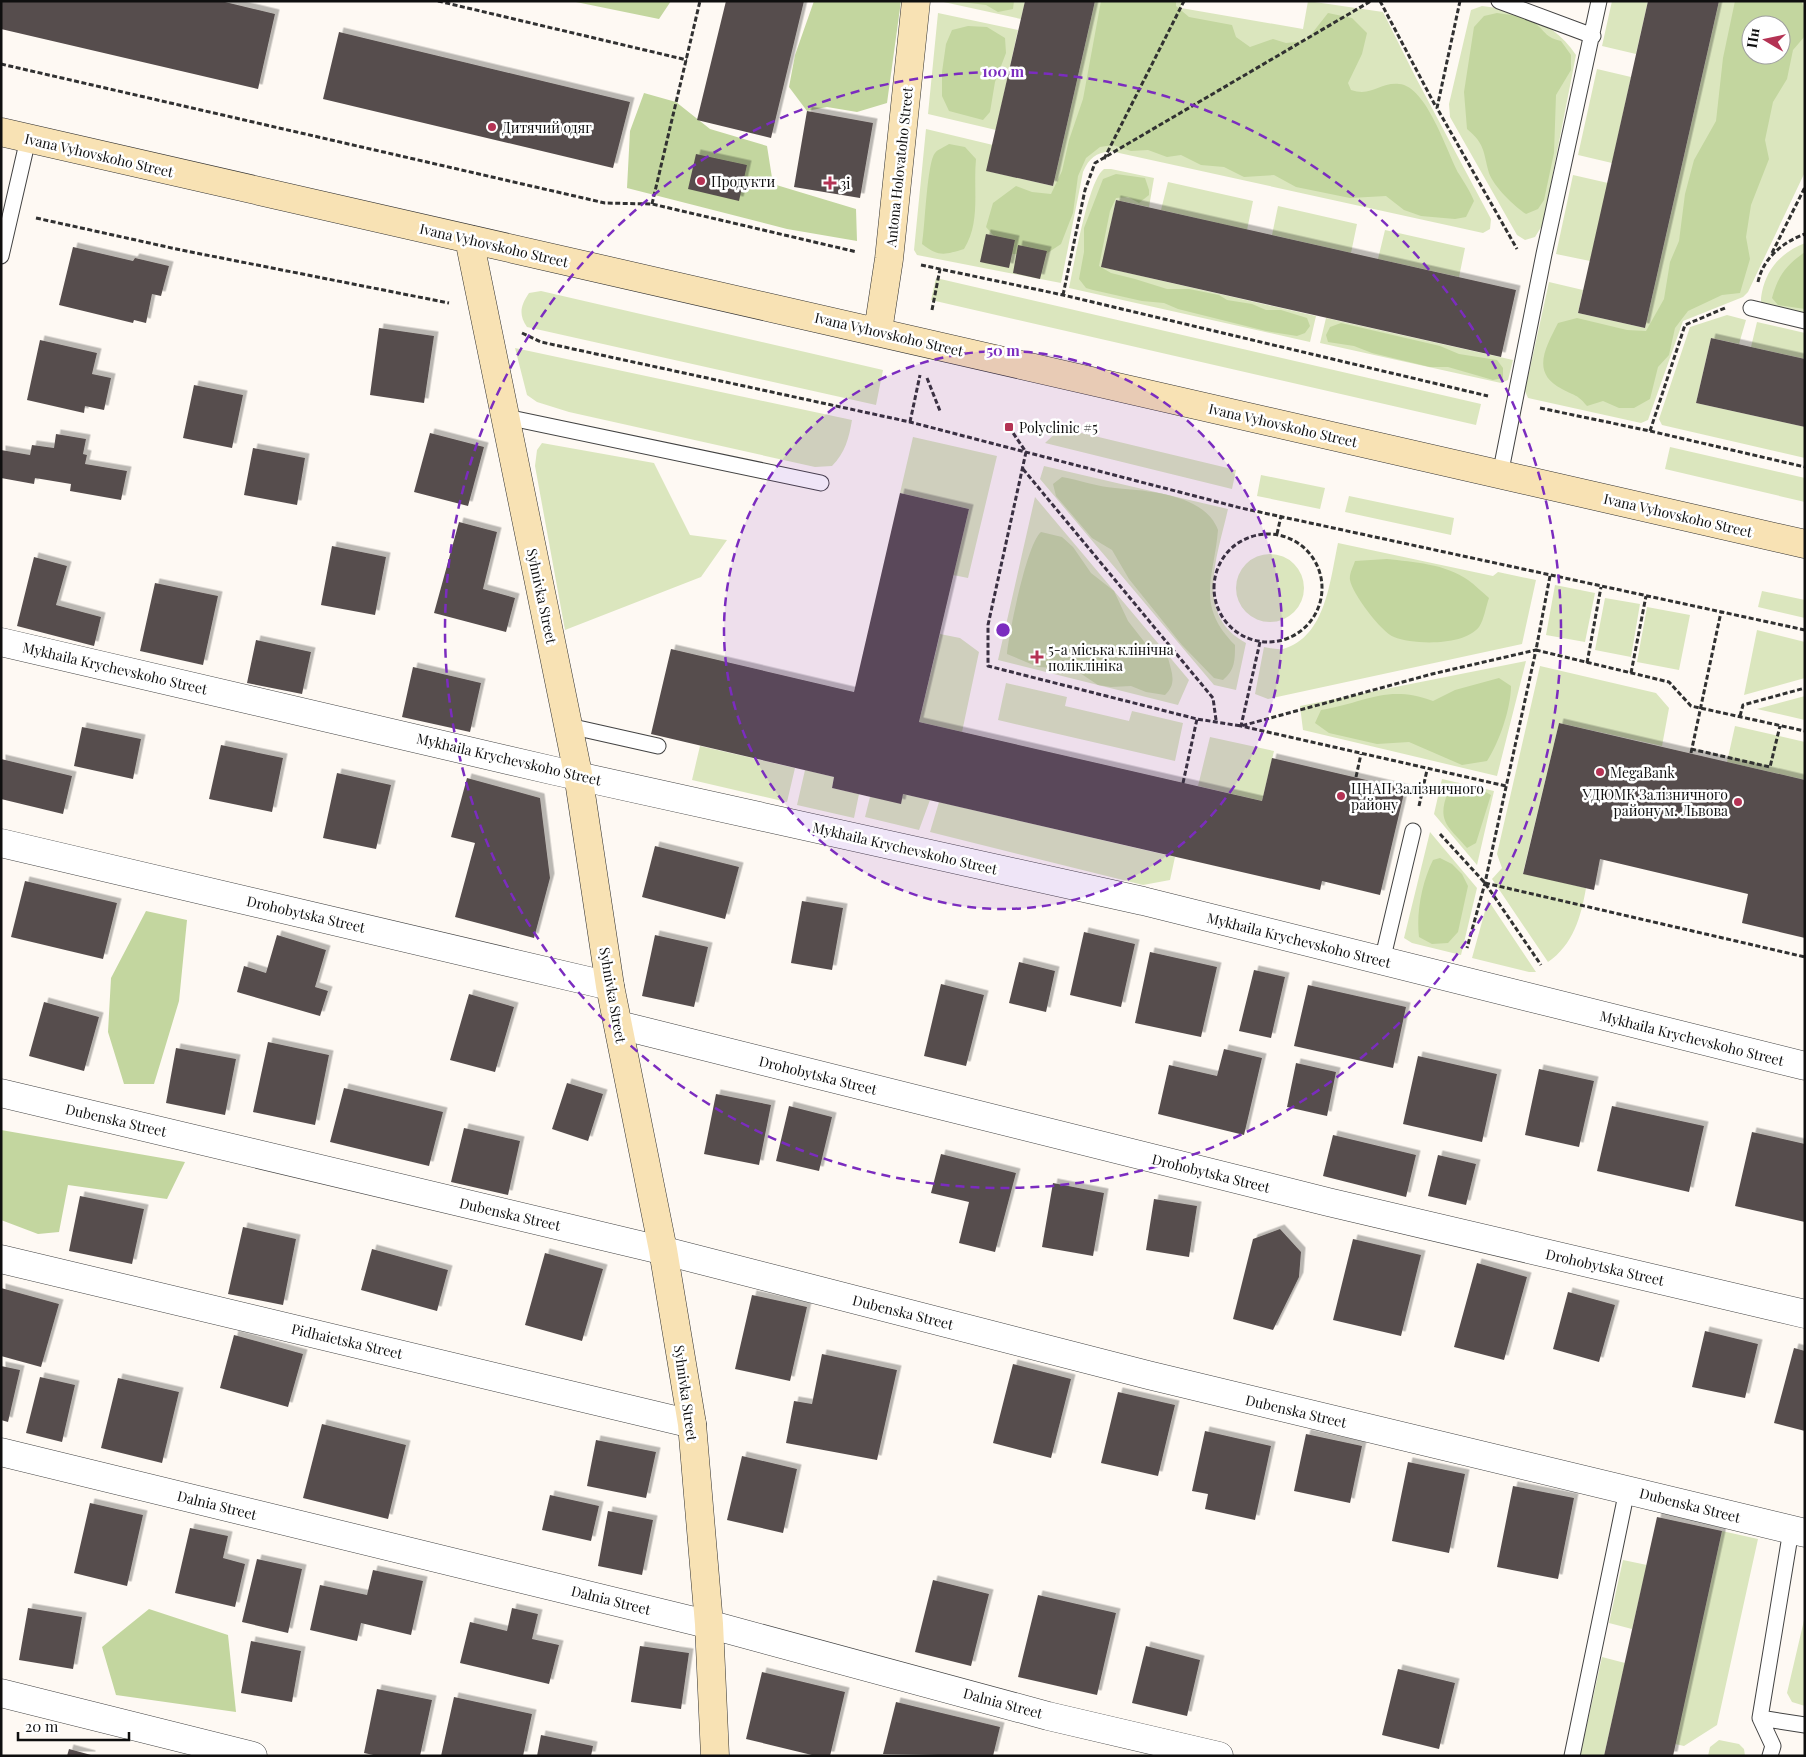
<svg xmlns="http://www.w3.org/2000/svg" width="1806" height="1757" viewBox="0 0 1806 1757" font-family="'Playfair Display',serif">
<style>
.green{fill:#dbe6be;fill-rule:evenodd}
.forest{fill:#c3d69f;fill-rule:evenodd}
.building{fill:#574e4d;filter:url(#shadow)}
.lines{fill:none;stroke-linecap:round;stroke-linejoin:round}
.lane-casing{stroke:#424242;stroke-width:17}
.street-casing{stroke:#424242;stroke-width:29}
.secondary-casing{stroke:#313131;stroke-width:29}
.path{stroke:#313131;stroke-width:3;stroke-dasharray:5 2.5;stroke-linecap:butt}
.lane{stroke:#fff;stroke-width:15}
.street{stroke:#fff;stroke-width:28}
.secondary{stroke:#f8e2b4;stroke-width:28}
.ring{fill:none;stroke:#7b2cbf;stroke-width:2.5;stroke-dasharray:9 6}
.poi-dot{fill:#b43354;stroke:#fff;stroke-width:2}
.labels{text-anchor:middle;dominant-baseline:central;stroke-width:5;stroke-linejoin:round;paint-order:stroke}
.poi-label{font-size:14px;fill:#0f0f0f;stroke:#fff;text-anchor:start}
.street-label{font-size:14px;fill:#0f0f0f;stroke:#fff}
.centre{fill:#7b2cbf;stroke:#fff;stroke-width:2.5}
.ring-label{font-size:15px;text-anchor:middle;font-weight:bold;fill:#7b2cbf;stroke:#fff;stroke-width:5;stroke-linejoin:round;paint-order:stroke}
</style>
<defs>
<filter id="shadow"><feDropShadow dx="4.5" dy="-4.5" stdDeviation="0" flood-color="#0004"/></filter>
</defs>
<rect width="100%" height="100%" fill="#fef9f3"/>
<path class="green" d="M939 1H1025L1021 19Z
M1095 1H1182L1181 8 1303 29 1308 1 1383 12 1416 78 1491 219 1490 229 1483 233 1110 151C1096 153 1089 158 1083 172L1061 283 917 255 914 250 926 129 993 145 987 171 1053 186Z
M1612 1H1648L1636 54 1602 46Z
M1719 1H1803L1805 4V172L1748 292 1743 297 1683 321 1648 420 1641 423 1528 398 1525 391 1549 282 1583 290 1578 313 1645 328ZM1751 25H1781V55H1751Z
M1482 6C1520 10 1554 22 1576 55L1543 224 1535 237 1525 240 1517 235 1450 117 1449 104 1471 10Z
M938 13 1018 30 996 130 928 114Z
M1597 69 1631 77 1612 163 1578 155Z
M1104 169H1111L1154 178 1149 207 1116 200 1102 267 1316 316 1310 342 1069 288C1074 265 1088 180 1104 169Z
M1573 175 1608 183 1590 261 1556 254Z
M1168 182 1253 201 1247 230 1161 210Z
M1278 206 1357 224 1351 253 1272 235Z
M1385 230 1465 248 1459 277 1378 259Z
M1805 243V316L1763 307C1760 301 1761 298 1762 292 1767 268 1782 252 1805 243Z
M936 278 1481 404 1476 425 931 300Z
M541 291 883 370 876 405 527 327C518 314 521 305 529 293Z
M1727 315 1746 320 1739 344 1711 338 1696 403 1805 427V458L1662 425 1659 419 1690 327Z
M1326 318 1513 360 1508 380 1501 383 1320 343Z
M1757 322 1805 333V359L1751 347Z
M515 348 852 420C849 438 845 453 832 466L815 467 569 412 537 402 527 395Z
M1061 428 1236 470 1232 489 1045 443Z
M913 437 997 456 968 578 953 575 969 509 900 493Z
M542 443 654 463 690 535 727 540 701 577 565 630 535 466 537 450Z
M1670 447 1805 478V502L1665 469Z
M1044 466 1228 509C1218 555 1193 615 1246 643L1236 690 1214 685 1040 479Z
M1261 475 1325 488 1320 509 1257 496Z
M1349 496 1454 518 1451 535 1345 512Z
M1035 497 1189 680 1178 705 998 660Z
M1338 543 1493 576 1498 572 1536 580 1522 644 1268 699 1255 694 1264 647C1270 648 1278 650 1283 649 1326 637 1330 580 1338 543Z
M1236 588a34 34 0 1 1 68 0a34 34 0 1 1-68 0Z
M1555 585 1595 593 1585 642 1546 635Z
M1762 591 1805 600V618L1758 607Z
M1605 598 1640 604 1631 657 1595 650Z
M1647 607 1690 615 1679 670 1637 662Z
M1757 630 1805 642V678L1744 695Z
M940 634 960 638 979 652 962 732 919 722Z
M1526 661 1497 776 1303 730 1300 706Z
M1540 666 1656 693 1669 708 1662 746 1559 723 1523 873 1586 888C1581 917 1573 945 1548 962L1492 879 1502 868 1497 854Z
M1006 683 1067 697 1065 706 1129 721 1132 711 1183 723 1175 761 998 720Z
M1805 696V720L1757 709Z
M1735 726 1805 742V780L1727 762Z
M1210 737 1274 751 1262 801 1198 786Z
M700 746 795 768 787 802 692 780Z
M805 770 834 777 832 788 859 794 854 818 797 805Z
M1442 779 1494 791 1477 865 1434 814Z
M903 794 930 800 919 830 865 817 870 797Z
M939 802 1175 857 1170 880 1143 885 930 832Z
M1430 832 1477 888 1461 955 1412 943 1404 938Z
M1488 900 1536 972H1529L1472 958Z
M1722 1531 1758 1539 1717 1725 1684 1746 1675 1744Z
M1623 1560 1647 1565 1632 1629 1609 1623Z
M1805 1616V1706L1792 1702 1787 1693Z
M1602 1657 1625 1663 1604 1756H1580Z
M1719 1740 1739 1744 1744 1749 1745 1756H1708L1710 1747Z"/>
<path class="forest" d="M571 1H671L659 19Z
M814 1H901L887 103 857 112 827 107 807 111 789 87 795 55Z
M953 1H1014L1013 9 998 12 986 5Z
M1101 1H1176V6L1189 17 1232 25 1236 37 1250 47 1273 39 1286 43 1306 41 1328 13 1352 18 1367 33 1362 54 1348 83 1351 90C1372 97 1380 82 1399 84 1427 86 1447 153 1459 174 1465 184 1470 191 1474 201L1466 217 1455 219 1421 216 1404 210 1386 196 1350 198 1296 187 1274 175 1244 177 1224 167 1201 165 1181 155 1167 157 1148 150 1131 151 1113 145 1100 147 1086 158 1078 176 1073 213 1061 244 1046 254H1010L986 227 993 203 1016 186 1032 192 1051 194 1062 171 1069 140 1083 99Z
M1735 1H1801L1805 9V36L1793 50 1787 79 1773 102 1765 140 1769 159 1751 205 1746 237 1750 259 1740 293 1722 295 1688 311 1675 328 1669 355 1658 367 1650 399 1634 408H1619L1603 401 1587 406C1577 394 1575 396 1562 389 1530 373 1546 347 1558 323L1577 318 1627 330 1646 331 1664 299 1670 262 1679 241 1685 194 1694 160 1716 121 1723 58ZM1751 25H1781V55H1751Z
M1497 13C1510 15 1526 16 1536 24 1547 33 1545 37 1561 41L1571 55V70L1556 95 1554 153 1544 200 1538 209 1526 214C1514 206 1494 187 1489 173 1483 151 1485 144 1467 129L1464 92 1474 27 1484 16Z
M968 26 987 27 1005 38 1006 53 995 82 990 112 983 120 949 111 942 96V72L946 44 952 30Z
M644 93 676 102 710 129 767 146 773 184 856 209 857 241 787 229 627 188 630 131Z
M949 144 965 147 976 159C973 190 981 222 964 249 944 255 939 257 922 244 925 227 927 162 935 153 938 149 945 147 949 144Z
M1116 174 1145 178 1149 190V195L1139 203 1128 197 1116 198 1110 211 1099 266 1111 273 1135 279 1167 289H1189L1219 295 1227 300 1252 304 1266 310H1281L1307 318 1310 326 1305 333 1297 336 1266 331 1178 309 1164 303 1142 301 1093 290 1086 288 1079 279 1084 252V228L1103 179Z
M1805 252V309L1778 305 1772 298C1778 276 1786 265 1805 252Z
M1341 323 1440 346 1459 354 1497 360 1503 368V378L1493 380 1448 367H1430L1372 353 1354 346 1328 342 1326 335 1330 327Z
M1062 477C1079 480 1098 487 1115 488 1148 491 1205 494 1218 530 1214 578 1195 605 1235 645 1235 660 1235 670 1223 680L1214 678 1182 645 1129 579 1112 550 1092 538 1056 496 1053 484Z
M1041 532 1062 537 1073 547 1091 573 1114 591 1128 621 1146 644 1168 658C1172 673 1177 684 1165 695L1146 692 1131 686 1111 687 1098 685 1074 669 1038 667 1007 654C1009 633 1027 543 1041 532Z
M1387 559C1413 562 1446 564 1468 580 1475 585 1482 592 1489 598 1486 606 1484 620 1479 627 1464 646 1414 645 1394 637 1381 632 1352 593 1350 580 1349 574 1353 567 1355 561Z
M1499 678 1511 686C1511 708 1499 743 1487 761L1462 765 1409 742 1377 744 1329 733 1315 723 1321 710C1366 703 1386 684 1433 701L1455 690Z
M1462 786 1482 790 1491 795 1476 843 1467 848C1449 827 1436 822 1448 792Z
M1440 858 1452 864 1462 874 1468 886 1458 932 1448 943 1432 944 1419 937C1416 913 1422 882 1433 860Z
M146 911 187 920 179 1001 154 1084H124L108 1032 111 978Z
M1 1130 185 1162 167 1199 68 1185 59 1232 38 1234 1 1220Z
M149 1609 228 1635 236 1712 116 1695 102 1647Z"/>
<path class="building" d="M1 1H221L275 14 258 89 1 29Z
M726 1H804L771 138 697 120Z
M1025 1H1095L1053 186 986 171Z
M1648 1H1719L1645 328 1578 313Z
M339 32 630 102 613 168 323 99Z
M807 111 873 123 860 198 794 187Z
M696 154 747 165 739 201 688 189Z
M1116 200 1516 290 1501 357 1101 267Z
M986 234 1015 240 1009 268 980 262Z
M1018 245 1047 251 1040 279 1013 273Z
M73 247 133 261 135 258 169 266 161 296 152 294 146 323 134 320 133 323 59 305Z
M379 328 434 336 424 403 370 395Z
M1711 338 1805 359V427L1696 403Z
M40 340 97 353 92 374 111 378 104 410 85 406 84 413 27 400Z
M194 385 243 395 232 448 183 438Z
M430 433 484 447 468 506 414 492Z
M56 434 86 439 83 454 87 455 85 464 127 471 121 500 70 491 71 484 35 478 34 484 1 478V450L30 455 32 445 54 448Z
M253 448 305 458 297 505 244 495Z
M900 493 969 509 919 722 1262 801 1272 758 1405 789 1380 895 1322 881 1320 890 903 794 901 804 832 788 834 777 651 734 671 649 854 692Z
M459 522 497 532 483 589 515 598 506 632 434 613Z
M332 546 386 557 375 615 321 605Z
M34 557 67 566 56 605 101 617 94 646 17 626Z
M155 583 218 596 203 665 140 651Z
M256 640 311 652 302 694 247 683Z
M413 667 481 683 470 732 402 717Z
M1559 723 1805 780V938L1742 923 1748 894 1600 859 1594 890 1523 874Z
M82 727 141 739 133 779 74 766Z
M221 745 283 758 272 812 209 799Z
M1 759 72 776 63 814 1 799Z
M337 773 391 785 376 849 323 838Z
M467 778 540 798 550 878 534 938 455 917 475 843 451 837Z
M655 846 739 867 725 919 642 897Z
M25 881 117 903 103 959 11 937Z
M802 901 843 908 832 970 791 963Z
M1084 932 1135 944 1121 1007 1070 995Z
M277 935 326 950 315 987 328 991 320 1016 237 992 244 966 266 973Z
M655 935 708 947 694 1007 642 996Z
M1150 952 1217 967 1201 1037 1135 1023Z
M1019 962 1055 971 1046 1012 1009 1003Z
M1254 970 1285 977 1271 1038 1239 1031Z
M941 984 984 995 966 1066 924 1056Z
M1308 985 1406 1007 1393 1068 1294 1046Z
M469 994 514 1007 495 1072 450 1060Z
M44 1002 99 1017 84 1071 29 1056Z
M268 1042 329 1055 315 1125 253 1112Z
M176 1048 236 1059 225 1115 166 1103Z
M1224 1049 1262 1058 1244 1135 1158 1114 1169 1065 1217 1076Z
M1418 1056 1497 1074 1482 1142 1403 1124Z
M1296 1063 1336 1072 1327 1116 1287 1107Z
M1539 1069 1594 1081 1579 1147 1525 1135Z
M567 1083 603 1094 588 1141 552 1129Z
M344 1088 443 1112 429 1166 330 1142Z
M716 1094 771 1105 759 1165 704 1154Z
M789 1106 832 1117 819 1171 776 1161Z
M1612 1106 1704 1126 1689 1192 1597 1171Z
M464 1128 520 1141 508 1195 451 1182Z
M1752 1132 1805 1144V1222L1735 1206Z
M1333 1135 1416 1155 1406 1197 1323 1176Z
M941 1154 1016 1173 995 1252 959 1243 969 1202 931 1193Z
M1438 1155 1476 1164 1466 1205 1428 1196Z
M1053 1183 1104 1193 1093 1256 1042 1247Z
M80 1196 144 1209 132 1264 69 1251Z
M1154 1199 1197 1206 1189 1257 1146 1250Z
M243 1227 296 1239 283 1305 228 1294Z
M1280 1229 1301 1252 1299 1277 1273 1330 1233 1319 1253 1239Z
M1353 1239 1421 1255 1401 1336 1333 1320Z
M372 1249 448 1270 437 1311 361 1290Z
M545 1253 603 1269 582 1341 525 1325Z
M1477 1263 1527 1277 1504 1360 1454 1347Z
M1 1288 59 1304 41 1367 1 1356Z
M1568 1292 1615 1305 1599 1362 1553 1349Z
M752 1295 807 1307 790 1381 735 1369Z
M1705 1331 1758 1344 1745 1398 1692 1387Z
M234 1335 303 1354 288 1407 220 1388Z
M1794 1348 1805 1351V1431L1774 1423Z
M822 1354 897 1370 877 1460 786 1443 794 1401 812 1404Z
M1013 1364 1071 1379 1051 1458 993 1443Z
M1 1366 20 1370 8 1422 1 1420Z
M40 1377 75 1385 62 1442 26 1433Z
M118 1378 179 1392 162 1463 101 1448Z
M1118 1392 1175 1405 1158 1476 1101 1463Z
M322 1424 406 1445 388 1519 303 1498Z
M1205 1431 1271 1446 1255 1520 1205 1509 1208 1494 1192 1491Z
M1306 1434 1362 1446 1350 1503 1294 1491Z
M596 1440 656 1452 646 1498 587 1486Z
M742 1456 797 1469 783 1533 727 1520Z
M1408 1462 1465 1474 1449 1553 1392 1541Z
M1513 1486 1574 1498 1558 1579 1497 1567Z
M550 1495 599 1506 591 1541 542 1530Z
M90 1503 143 1515 127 1586 74 1573Z
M608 1511 653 1520 642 1575 598 1566Z
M1657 1517 1722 1531 1673 1756H1604Z
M190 1528 228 1536 223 1558 245 1564 235 1607 175 1593Z
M257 1559 302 1569 288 1633 242 1622Z
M373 1570 423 1581 411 1635 361 1623 357 1641 310 1630 320 1585 367 1595Z
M933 1580 989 1594 971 1666 915 1652Z
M1038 1595 1116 1613 1097 1695 1018 1677Z
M28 1608 82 1617 73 1669 19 1660Z
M512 1608 538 1614 532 1639 559 1645 549 1684 460 1663 470 1622 507 1631Z
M251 1641 301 1651 292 1702 241 1693Z
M640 1646 689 1653 681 1709 631 1702Z
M1146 1646 1200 1660 1187 1716 1132 1703Z
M1398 1669 1455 1683 1439 1749 1382 1735Z
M762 1672 845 1692 830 1756H816L746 1739Z
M377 1689 432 1700 420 1756H378L364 1753Z
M454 1697 532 1714 523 1756H441Z
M896 1702 1000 1727 993 1756 883 1754Z
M541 1735 593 1746 591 1756H537Z
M69 1749 91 1755V1756H67Z"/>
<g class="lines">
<g class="lane-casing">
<path id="lane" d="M1499 1 1593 36
M1 256 28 139
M1751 308 1805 321
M506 417 821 483
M1500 475 1544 254 1599 1
M569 726 658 746
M1382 961 1413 831
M1760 1718 1805 1725
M1572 1756 1627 1490
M1770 1756 1773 1746 1760 1718 1791 1530"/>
</g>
<g class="street-casing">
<path id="street" d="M1 642 555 771 1143 901 1805 1066
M1 843 610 986
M619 1028 627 1027 1328 1202 1805 1314
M1 1093 669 1252 1148 1375 1805 1533
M1 1259 692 1424
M1 1452 719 1627 1048 1716 1219 1756
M1 1693 253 1756"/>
</g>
<g class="secondary-casing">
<path id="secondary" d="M1 132 1805 544
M469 239 578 774 610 986 663 1250 692 1424 709 1624 715 1756
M878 331 889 259 916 1"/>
</g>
<path class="path" d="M438 1 687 60
M1380 1 1436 107
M1460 1 1437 108 1517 249
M1 64 605 203 652 204 857 252
M1104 159 1184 1
M652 204 700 1
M36 218 181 250 449 303
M1772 253 1805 187
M921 265 1063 295 1488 396
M1758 282C1763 258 1783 242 1805 234
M1063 295 1085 190 1095 163 1371 1
M932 310 940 269
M522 333 541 342 910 422 1241 508 1805 630
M927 378 940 411
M1540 408 1650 431 1805 467
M910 422 920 375
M1009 427 1026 452 988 625V666L1197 719 1241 726 1432 674 1536 650 1485 883 1467 948
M1650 431 1685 325 1725 308
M1023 469 1213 698 1216 720
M1214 588a54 54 0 1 1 108 0a54 54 0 1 1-108 0Z
M1277 534 1281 516
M1550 576 1536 650 1669 682 1691 706 1805 731
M1260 642 1241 726 1506 786
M1587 663 1601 587
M1631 673 1646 596
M1740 716 1743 705 1805 688
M1691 749 1770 767 1780 726
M1691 753 1721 612
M1356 777 1361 754
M1183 783 1197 719
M1419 806 1427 770
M1440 834 1485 883 1541 965
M1485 883 1805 957"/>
<use href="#lane" class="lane"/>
<use href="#street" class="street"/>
<use href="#secondary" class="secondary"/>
</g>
<circle cx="1003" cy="630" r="279" fill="#7b2cbf" fill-opacity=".12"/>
<g class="ring">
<circle cx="1003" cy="630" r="279"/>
<circle cx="1003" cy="630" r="558"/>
</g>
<g class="poi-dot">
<circle cx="492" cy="127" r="5"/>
<circle cx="701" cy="181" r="5"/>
<path d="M827.5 175.5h5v5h5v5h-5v5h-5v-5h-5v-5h5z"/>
<rect x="1004" y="422" width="10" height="10" rx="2.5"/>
<path d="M1034.5 649.5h5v5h5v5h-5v5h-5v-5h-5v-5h5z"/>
<circle cx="1600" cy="772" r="5"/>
<circle cx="1341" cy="796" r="5"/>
<circle cx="1738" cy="802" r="5"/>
</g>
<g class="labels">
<g class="poi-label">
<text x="502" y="127">Дитячий одяг</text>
<text x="711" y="181">Продукти</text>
<text x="840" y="183">3i</text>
<text x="1019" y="427">Polyclinic #5</text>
<text x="1048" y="649">5-а міська клінічна<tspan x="1048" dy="16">поліклініка</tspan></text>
<text x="1610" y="772">MegaBank</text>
<text x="1351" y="788">ЦНАП Залізничного<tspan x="1351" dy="16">району</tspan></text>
<text x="1728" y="794" text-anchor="end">УДЮМК Залізничного<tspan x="1728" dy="16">району м. Львова</tspan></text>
</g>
<g class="street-label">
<text transform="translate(99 155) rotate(13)">Ivana Vyhovskoho Street</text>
<text transform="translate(899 167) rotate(-84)">Antona Holovatoho Street</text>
<text transform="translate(494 245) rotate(13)">Ivana Vyhovskoho Street</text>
<text transform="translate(889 334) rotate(13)">Ivana Vyhovskoho Street</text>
<text transform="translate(1283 425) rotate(13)">Ivana Vyhovskoho Street</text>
<text transform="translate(1678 515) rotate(13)">Ivana Vyhovskoho Street</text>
<text transform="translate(542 596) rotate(78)">Syhnivka Street</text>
<text transform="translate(115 668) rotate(13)">Mykhaila Krychevskoho Street</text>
<text transform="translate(509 759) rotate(13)">Mykhaila Krychevskoho Street</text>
<text transform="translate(905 848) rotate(13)">Mykhaila Krychevskoho Street</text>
<text transform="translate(306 914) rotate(13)">Drohobytska Street</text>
<text transform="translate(1299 940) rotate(14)">Mykhaila Krychevskoho Street</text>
<text transform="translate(613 995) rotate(80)">Syhnivka Street</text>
<text transform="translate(1692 1038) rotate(14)">Mykhaila Krychevskoho Street</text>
<text transform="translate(818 1075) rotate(14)">Drohobytska Street</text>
<text transform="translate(116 1120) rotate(13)">Dubenska Street</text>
<text transform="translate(1211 1173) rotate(14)">Drohobytska Street</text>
<text transform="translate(510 1214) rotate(13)">Dubenska Street</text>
<text transform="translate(1605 1267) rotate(13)">Drohobytska Street</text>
<text transform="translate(903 1312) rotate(14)">Dubenska Street</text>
<text transform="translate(347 1341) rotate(13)">Pidhaietska Street</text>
<text transform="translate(686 1393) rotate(82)">Syhnivka Street</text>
<text transform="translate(1296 1411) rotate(13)">Dubenska Street</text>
<text transform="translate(217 1505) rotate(14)">Dalnia Street</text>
<text transform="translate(1690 1505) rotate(14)">Dubenska Street</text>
<text transform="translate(611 1600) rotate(14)">Dalnia Street</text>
<text transform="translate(1003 1703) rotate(15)">Dalnia Street</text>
</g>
</g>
<circle cx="1003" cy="630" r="8" class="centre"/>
<g class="ring-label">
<text x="1003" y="77">100 m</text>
<text x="1003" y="356">50 m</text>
</g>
<rect width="1806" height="1757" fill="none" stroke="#0f0f0f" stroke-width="5"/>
<g transform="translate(1766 40) rotate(279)"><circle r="24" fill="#ffffff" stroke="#9f9f9f"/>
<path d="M0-4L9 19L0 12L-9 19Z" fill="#b43354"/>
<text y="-8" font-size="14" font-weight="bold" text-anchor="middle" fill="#0f0f0f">Пн</text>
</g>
<path d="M18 1732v8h111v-8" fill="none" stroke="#0f0f0f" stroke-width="2.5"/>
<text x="25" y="1732" font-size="15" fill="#0f0f0f" stroke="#ffffff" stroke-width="4" paint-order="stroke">20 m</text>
</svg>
